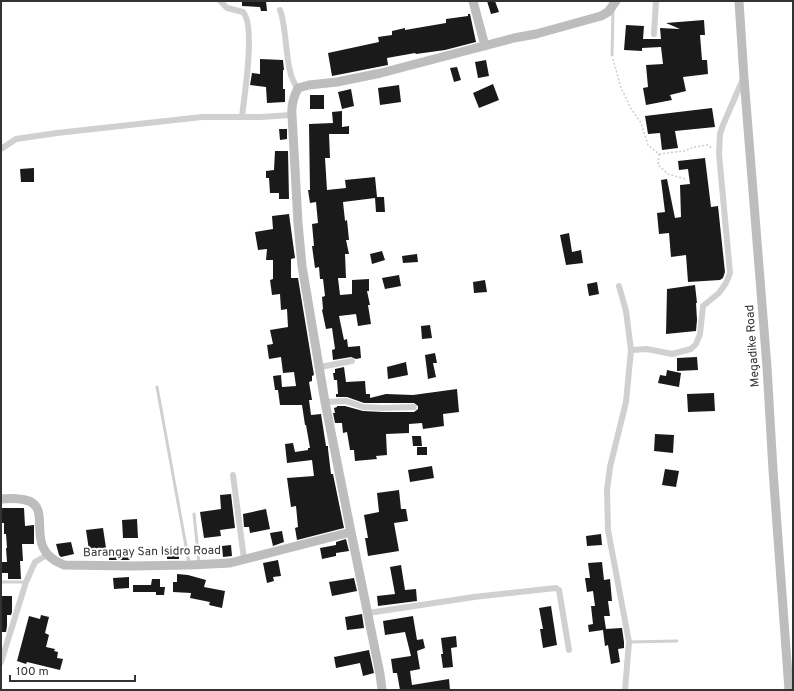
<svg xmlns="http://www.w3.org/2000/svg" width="794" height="691" viewBox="0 0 794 691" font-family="Overpass,sans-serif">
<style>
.building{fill:#1a1a1a}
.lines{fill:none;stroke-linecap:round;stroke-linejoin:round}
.path{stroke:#cdcdcd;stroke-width:1.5;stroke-dasharray:2 2;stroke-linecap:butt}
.lane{stroke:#d0d0d0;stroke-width:3}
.street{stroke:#d0d0d0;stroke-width:6}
.secondary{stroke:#bdbdbd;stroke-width:9}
.labels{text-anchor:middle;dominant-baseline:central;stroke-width:4;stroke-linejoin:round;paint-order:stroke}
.street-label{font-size:12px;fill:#333;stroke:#fff}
</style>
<rect width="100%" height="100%" fill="#fff"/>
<path class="building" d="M242 1H266L267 11H261L260 7 242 6Z
M487 1H495L499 12 491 14Z
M468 14H470L476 42 445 50 416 54 415 53 387 58 388 65 332 76 328 53 379 42 378 37 392 35V31L405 28V30L446 23V19L468 16Z
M704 20 705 35H700L702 60H707L708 74 683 77 686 91 670 95 672 100 646 105 643 88 648 87 646 65 663 64 661 47 642 48V51L624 50 626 25 644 26 643 39H661L660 28 680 29 666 23Z
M260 59 283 60 284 70H283V89H285V102L267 103 266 87 250 85 252 73 260 74Z
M486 60 489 76 478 78 475 62Z
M457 67 461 80 454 82 450 68Z
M493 84 499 100 479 108 473 93Z
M399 85 401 102 380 105 378 88Z
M351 89 354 106 342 109 338 92Z
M310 95H324V109H310Z
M712 108 715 127 675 131 678 148 662 150 660 133 648 134 645 116Z
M342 111V127L349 126V134H329L330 158H325L327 190 346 188 345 180 375 177 377 197H384L385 212H376L375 198 343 202 345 221 347 220 349 240H346L349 254H345L346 278H338L340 295 352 294V280L369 279V291H367L370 305H368L371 324 358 326 356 314 339 316 344 340 347 339 348 347 360 346 361 358 356 359 351 357 333 360 332 350 335 349 332 328 326 329 322 310 323 309 322 297 325 296 323 279H320L319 267 315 268 312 246H314L312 224 318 223 316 202 310 203 308 190H310L309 124 333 123 332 112Z
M279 129H287V139L280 140Z
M275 151H288L289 199H279V193H270L269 178H266V171L274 170Z
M705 158 711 207 718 206 725 272 723 278 720 280 688 282 686 255 671 257 669 233 659 234 657 213 665 212 661 180 667 179 675 218 681 217 680 185 690 184 688 169 679 170 678 161Z
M34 168V182H21L20 169Z
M289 214 295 258 291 259V278H298L314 375 312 376V381L309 382 312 400H309L311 415 321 414 326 446H328V449L331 474H333L344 528 297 540 295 528 298 527 296 506 291 507 287 478 314 476 312 460 287 463 285 444 293 443 295 452 308 450V448H310L306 425H305L302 405H280L278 390H275L273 376 281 375 282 387 296 386 294 372 283 373 281 357 269 359 267 345 273 344 270 330 288 327 287 309 281 310 280 294 272 295 270 280 273 279V260H266L267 249 258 250 255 232 273 229 272 216Z
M569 233 572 252 581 250 583 263 566 265 560 235Z
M382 251 385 260 372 264 370 254Z
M417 254 418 262 403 263 402 256Z
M399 275 401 286 385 289 382 278Z
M485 280 487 292 474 293 473 282Z
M597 282 599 294 589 296 587 284Z
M695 285 697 303H696L697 320 696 331 666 334 667 289Z
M430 325 432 338 422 339 421 326Z
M435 353 437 363H433L436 377 428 379 425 355Z
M697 357 698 370 677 371V358Z
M406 362 408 375 388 379 387 367Z
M344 367 346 382 365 381 366 394H370V398L386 394 413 395 457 389 459 412 443 414 444 426 423 429 422 423 409 424V433L386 434 387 455 376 456 377 459 355 461 354 450H350L347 432 343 433 342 423H335L333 413H335L334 408 337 407V406H345L363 411 383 412H414L418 409V406L414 403H364L347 397H336V394H338L337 380H334L333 373H335V369Z
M667 370 681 373 679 387 658 383 660 375 666 376Z
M714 393 715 411 688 412 687 394Z
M655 434 674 435 673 453 654 451Z
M412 436H421L422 446H413Z
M417 447H427V455H417Z
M432 466 434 478 410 482 408 470Z
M665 469 679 471 676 487 662 485Z
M399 490 401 509H406L408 521 394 523 399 551 368 556 365 538H368L364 515 379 512 377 493Z
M231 494 235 528 220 530 221 536 204 538 200 512 221 509 220 495Z
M1 508H24L25 526 34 525V544H22L23 561H20L21 579H8V573H1V562H7L6 548H7L6 534H4V523H1Z
M266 509 270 529 250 533 249 527H244L243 514Z
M137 519 138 538H123L122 520Z
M103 528 106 548 89 550 86 530Z
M282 531 284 542 273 546 270 533Z
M601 534 602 545 587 546 586 536Z
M346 539 349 551 336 553V556L322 559 320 548 336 545V542Z
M71 542 74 554 61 557 59 555 56 544Z
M231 545 232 556 223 557 222 546Z
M123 551H130V560H109V555H123Z
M167 552 179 553V559H167Z
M278 560 281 576 273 577 274 581 267 583 263 563Z
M602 562 604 580 610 579 612 601H608L610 616H604L606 629H605L622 628 624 642V648L618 649 620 662 611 664 608 645 605 646 603 630 589 632 588 625 593 624 591 606H595L593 591 587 592 585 578H590L588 563Z
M401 565 405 590 416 589 417 601 378 606 377 596 395 594 390 567Z
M177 574 188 575 206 580 204 587 225 591 222 608 209 605 210 602 190 598 191 593 173 592V582H177Z
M129 577V588L114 589 113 578Z
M354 578 357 591 332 596 329 582Z
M152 579H160V587H165L164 595H156V592H133V585H151Z
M1 596H12V612L11 615H7V626L6 632H1Z
M551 606 557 645 543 648 540 629H543L539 608Z
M362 614 364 628 347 630 345 617Z
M41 615 49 617 45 633 49 635 46 647 55 649 54 651 58 652 57 658 63 659 60 670 27 662 26 664 17 661 29 616 40 619Z
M413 616 417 640 423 639 425 648 417 651 420 669 410 671 412 685 449 679 450 690H400L397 673H393L391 659 411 656 405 632 385 635 383 621Z
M456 636 457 647 451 648 453 667 443 668 441 654H443L441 638Z
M369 650 374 673 363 676 360 663 336 668 334 657Z"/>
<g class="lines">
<path class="path" d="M613 59 621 88 627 100 630 107 641 123 648 145 655 151 659 154 684 151 694 147 708 145 713 149
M659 154 658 165 668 174 685 179"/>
<path class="lane" d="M612 55 613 9
M157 387 189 563
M194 514 199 563
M2 582H26
M629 642 677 641"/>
<path class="street" d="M220 1 227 8 243 12C256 26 244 97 242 117
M280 10C288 30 284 74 298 88
M654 34 656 1
M1 149 16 139 57 133 202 117H261L292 115
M619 286 626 311 631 350 626 402 610 467 607 490 608 530 629 642 625 690
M631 350 647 349 672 354 691 349 696 344 700 334 703 306 719 293 726 283 730 273 719 154 720 134 723 125 743 79
M320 367 352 361
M325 402 346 401 363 407 383 408 414 407
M233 475 244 559
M368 613 474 597 556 588 559 590 569 650
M1 662 26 582 35 562 47 555"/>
<path class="secondary" d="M473 1 485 46
M739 1 744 78 767 367 773 470 789 690
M1 499C10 498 20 498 29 501 53 511 22 549 64 565L132 566 190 565 230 563 351 532 380 674 382 690
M351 532 325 402 302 266 298 223 292 115C291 105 293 98 298 88L309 85 337 82 381 73 514 38 536 34 601 16 608 12 616 1"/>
</g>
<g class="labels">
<g class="street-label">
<text transform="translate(753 346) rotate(-94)">Megadike Road</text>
<text transform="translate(152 552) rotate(-1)">Barangay San Isidro Road</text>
</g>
</g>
<rect width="794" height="691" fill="none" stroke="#333333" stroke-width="4"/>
<path d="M10 675v6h125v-6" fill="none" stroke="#333333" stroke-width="2"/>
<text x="16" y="675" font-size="12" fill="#333333" stroke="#ffffff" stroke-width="3" paint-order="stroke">100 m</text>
</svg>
